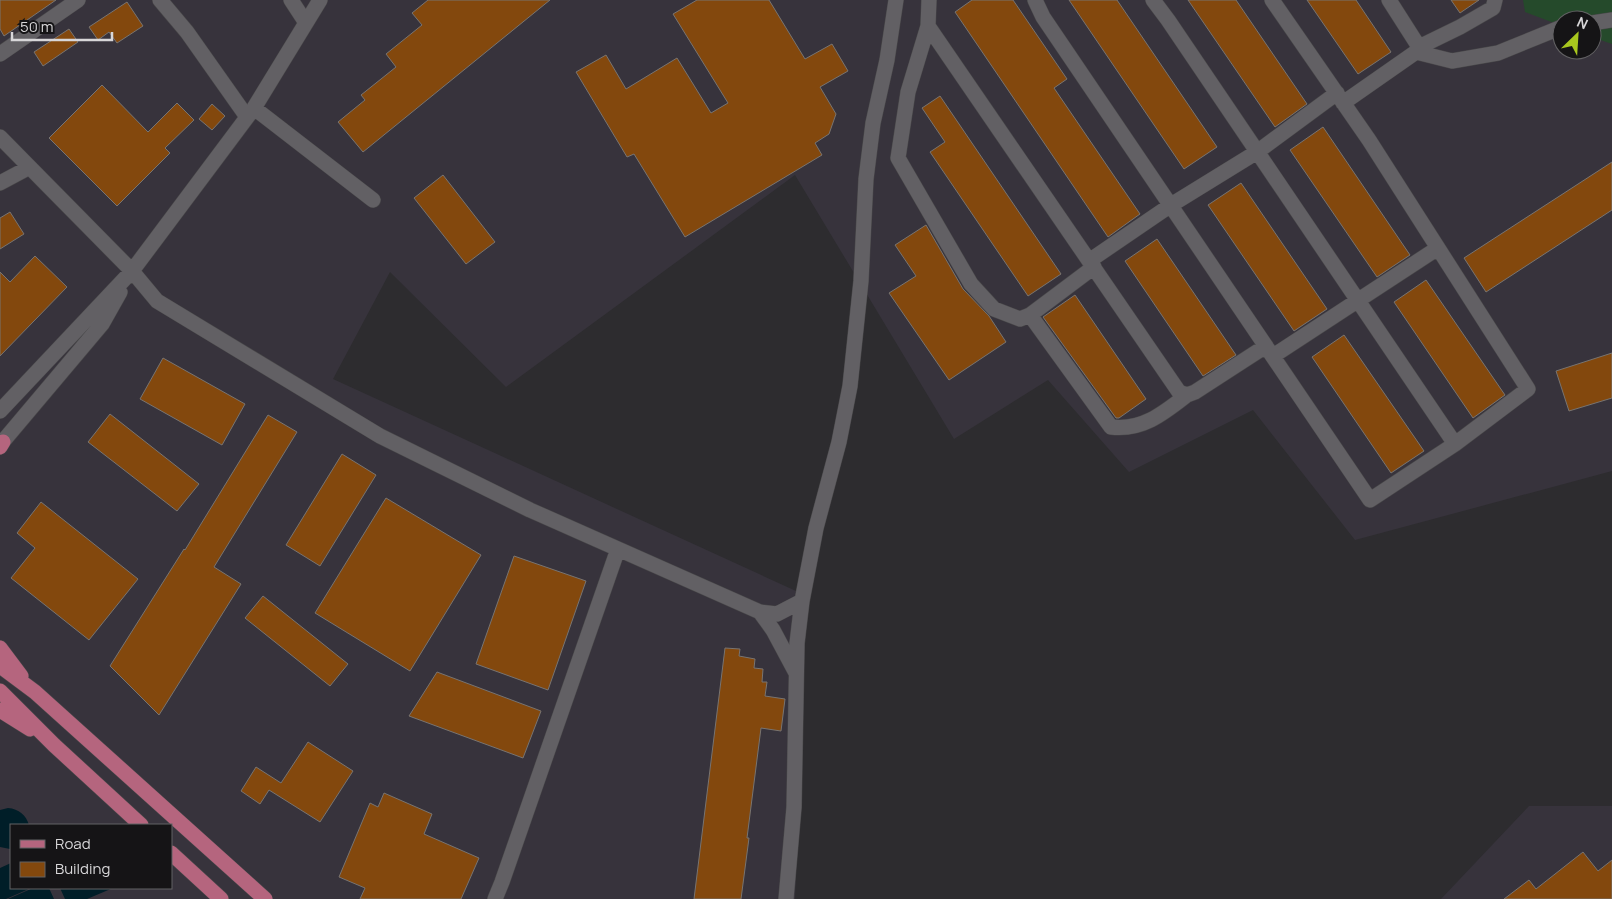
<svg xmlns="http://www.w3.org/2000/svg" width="1612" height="899" viewBox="0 0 1612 899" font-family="Manrope,sans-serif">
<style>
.built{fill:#37333c;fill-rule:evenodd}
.green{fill:#254a2b}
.water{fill:#001e28}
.building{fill:#83480d;stroke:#787471}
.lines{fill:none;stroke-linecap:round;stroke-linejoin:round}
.minor-casing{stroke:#484749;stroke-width:16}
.major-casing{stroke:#484749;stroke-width:16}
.minor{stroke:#626064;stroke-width:15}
.major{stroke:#b5657e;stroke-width:15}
</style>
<rect width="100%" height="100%" fill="#2d2c2f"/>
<path class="built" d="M0 0H1612V471L1355 540 1253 410 1129 472 1048 380 954 439 795 175 506 387 390 272 333 379 807 596 795 899H0ZM1562 20H1592V50H1562ZM11 825H171V888H11Z
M1529 806H1612V899H1441Z"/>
<path class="green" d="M1523 0H1612V44L1592 37V20H1562V26L1525 12Z"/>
<path class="water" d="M8 808C19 809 26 815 29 825H11V849H10L0 847V810Z
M11 863V888H31L6 899H0V868Z
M33 888H49L54 899H8Z
M60 888H113L87 899H65Z"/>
<path class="building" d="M0 0H56L4 36 0 29Z
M428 0H550L363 152 338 122 365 100 361 95 396 67 386 54 422 25 412 13Z
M697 0H769L805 59 832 44 848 71 820 87 836 114 829 134 815 143 822 155 685 237 634 154 627 157 576 72 606 55 626 89 677 58 711 113 728 103 673 14Z
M972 0H1013L1067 79 1054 88 1140 214 1108 237 955 12Z
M1069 0H1117L1217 147 1184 169Z
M1188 0H1236L1307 104 1275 127Z
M1307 0H1356L1391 52 1358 74Z
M1451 0H1479L1460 13Z
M127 2 143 26 117 43 109 32 98 40 89 27Z
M69 29 78 42 43 66 34 52Z
M102 85 148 132 177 103 194 120 165 148 170 153 117 206 49 138Z
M940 96 1061 274 1028 296 930 152 945 142 922 108Z
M212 104 225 116 212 130 199 119Z
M1323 127 1410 255 1377 277 1290 150Z
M1612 162V210L1486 292 1464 258Z
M443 175 495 242 466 264 414 198Z
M1241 183 1327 309 1294 331 1208 205Z
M10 212 24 234 0 249V218Z
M926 225 963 289 989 316 1006 342 949 380 889 293 916 276 895 245Z
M1157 239 1236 355 1203 376 1125 261Z
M35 256 67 287 0 356V272L10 282Z
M1426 280 1505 395 1473 418 1394 302Z
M1075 295 1146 399 1119 418H1116L1043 317Z
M1344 335 1424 451 1391 473 1312 357Z
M1612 353V398L1569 411 1556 371Z
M163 358 245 404 222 445 140 399Z
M110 414 199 484 177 511 88 442Z
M268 415 297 432 214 567 241 584 159 715 110 666 184 549 185 550Z
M342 454 376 475 320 566 286 545Z
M386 498 481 555 410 671 315 613Z
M41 502 138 579 89 640 11 578 35 548 17 533Z
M514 556 586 581 548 690 476 664Z
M263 596 348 664 330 686 245 618Z
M725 648 740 649 739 656 755 659 754 668 763 669 762 682H767L765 696 785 699 781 731 761 728 747 838H749L741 899H694Z
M437 672 541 711 523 758 409 716Z
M308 742 353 771 320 822 269 790 260 804 241 791 256 767 281 783Z
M384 793 432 814 424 834 479 858 461 899H360L365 888 339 877 370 803 378 807Z
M1583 852 1598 871 1612 860V899H1504L1529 880 1536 889Z"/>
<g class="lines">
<g class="minor-casing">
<path id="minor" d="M160 0 187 32 247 117
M291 0 306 23
M929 0 928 26 908 92 898 158 971 284 994 309 1020 319 1030 315 1094 267
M1035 0 1043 17 1370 500 1455 444 1528 389 1369 140 1272 0
M1153 0 1168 20 1455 444
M1592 23 1612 20
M928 26 1179 392 1187 395 1195 392 1266 346
M1419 47 1460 27 1493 8 1495 0
M1416 52 1452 61 1498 53 1562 27
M0 54 78 0
M1343 103 1416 52 1419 47 1389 0
M254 108 373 200
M0 137 132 271 157 301 380 436 530 510 760 612 777 614 802 601
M0 183 28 168
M1089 261 1171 205 1257 152 1337 93
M1030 315 1111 427C1142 431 1164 413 1187 395
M1273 356 1438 248
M0 411 132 271 254 108 320 0
M0 445 102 324 120 292
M760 612 773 630 796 673
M495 899 502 882 618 549
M786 899 794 807 797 643 802 601 816 528 839 442 850 386 861 281 866 179 873 123 887 60 896 0"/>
</g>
<g class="major-casing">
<path id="major" d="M0 447 3 442
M0 648 21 676
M0 666 35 692 265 899
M0 691 54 745 141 825
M0 710 30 729
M171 853 221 899"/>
</g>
<use href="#minor" class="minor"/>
<use href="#major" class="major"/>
</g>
<rect x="10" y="824" width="162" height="65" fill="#151416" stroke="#636264"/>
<rect x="20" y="840" width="25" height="8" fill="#b5657e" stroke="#636264"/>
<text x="55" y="849" font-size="15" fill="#d8d7d9">Road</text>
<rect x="20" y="862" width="25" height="15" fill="#83480d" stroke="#636264"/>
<text x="55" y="874" font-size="15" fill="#d8d7d9">Building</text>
<g transform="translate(1577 35) rotate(25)"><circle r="24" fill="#151416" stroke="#636264"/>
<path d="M0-4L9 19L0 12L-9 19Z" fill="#a8c71e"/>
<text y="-8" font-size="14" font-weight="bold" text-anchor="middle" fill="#d8d7d9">N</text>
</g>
<path d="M12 32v8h100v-8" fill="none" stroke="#d8d7d9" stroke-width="2.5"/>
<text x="20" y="32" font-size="15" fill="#d8d7d9" stroke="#151416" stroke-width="4" paint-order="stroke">50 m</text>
</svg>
